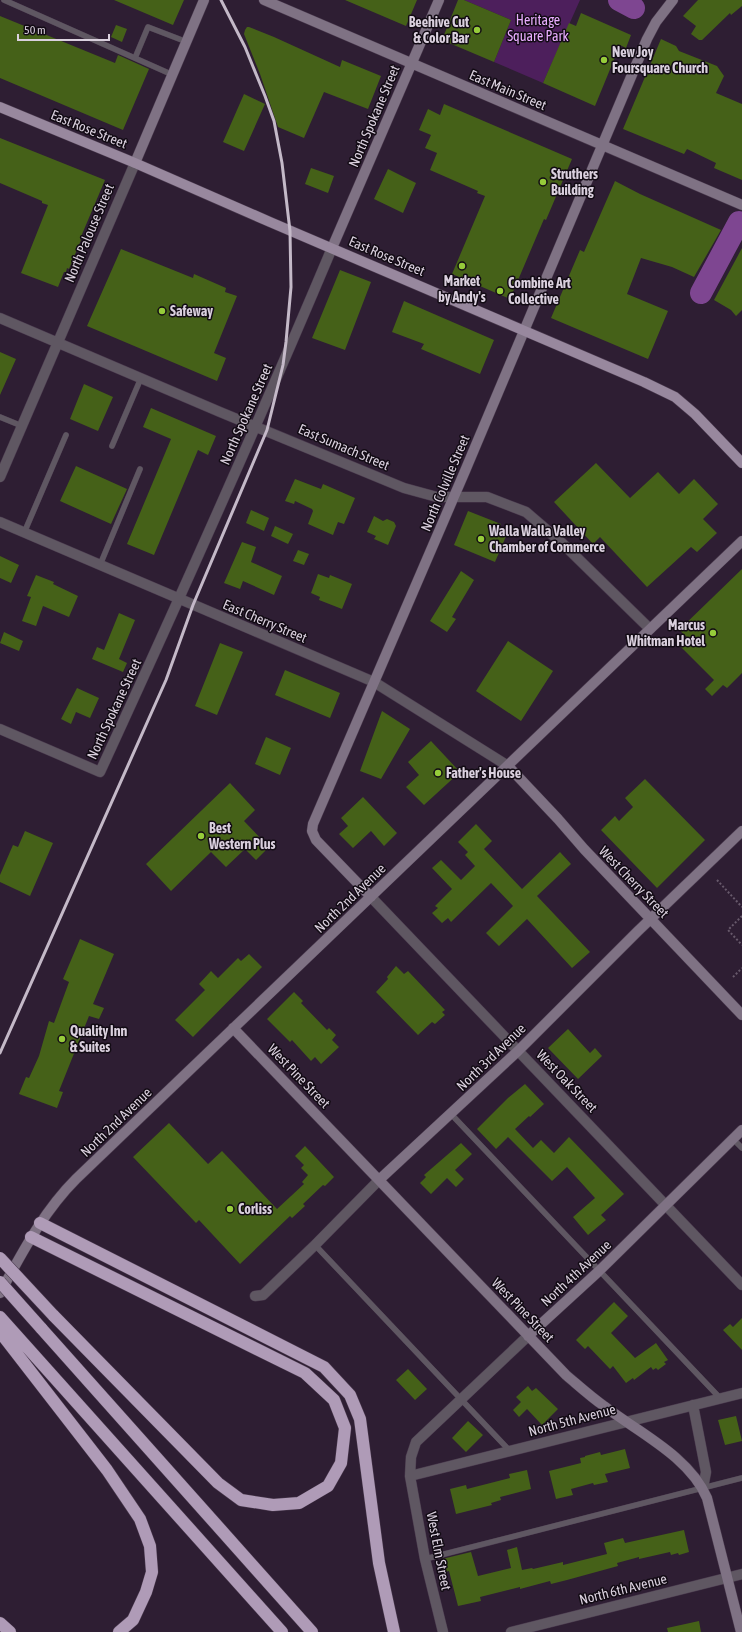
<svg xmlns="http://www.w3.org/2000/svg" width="742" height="1632" viewBox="0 0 742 1632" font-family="'Asap Condensed',sans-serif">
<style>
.green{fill:#4d1f5c}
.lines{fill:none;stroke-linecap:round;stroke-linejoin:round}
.river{stroke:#7e4691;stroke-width:22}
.building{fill:#456118}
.lane-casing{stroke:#4a3a4e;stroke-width:6}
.street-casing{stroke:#4a3a4e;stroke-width:11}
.secondary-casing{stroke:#4a3a4e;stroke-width:11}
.primary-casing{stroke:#4a3a4e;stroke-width:11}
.highway-casing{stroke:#4a3a4e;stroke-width:13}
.path{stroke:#67596b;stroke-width:2;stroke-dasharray:2 2;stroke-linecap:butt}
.lane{stroke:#5f5762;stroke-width:5.5}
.street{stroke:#5f5762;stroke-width:10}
.secondary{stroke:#7f7284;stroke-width:10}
.primary{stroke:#98889e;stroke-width:10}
.highway{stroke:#af9bb7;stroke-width:12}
.rail{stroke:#c4b9c8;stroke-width:3}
.highway-bridge-casing{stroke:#4a3a4e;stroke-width:13;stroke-linecap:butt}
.highway-bridge{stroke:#af9bb7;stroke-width:12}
.poi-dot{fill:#96cc3a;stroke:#120b14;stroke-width:1.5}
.labels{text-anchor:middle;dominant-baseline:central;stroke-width:3;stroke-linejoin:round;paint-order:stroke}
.park-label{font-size:14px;fill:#e9adff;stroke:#120b14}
.poi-label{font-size:14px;font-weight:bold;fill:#dad0de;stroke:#120b14;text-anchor:start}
.street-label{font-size:14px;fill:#dad0de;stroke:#120b14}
</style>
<rect width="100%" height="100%" fill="#2e1e33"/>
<path class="green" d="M464 0H580L543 83 494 62 511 20Z"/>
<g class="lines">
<path class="river" d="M619 0 634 8
M701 293 739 222"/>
</g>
<path class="building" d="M114 0H184L173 25Z
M345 0H417L406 26Z
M458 0H464L511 20 494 62 442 40Z
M698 0H742V6L731 15 730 13 702 40H699L691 34 696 26 683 16Z
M581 13 631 35 626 48 620 45 595 106 543 83 569 23 576 26Z
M0 16 115 63 118 55 149 69 123 130 0 78Z
M116 25 127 29 122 42 111 37Z
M247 27H249L274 37 340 67 342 60 381 76 368 109 324 92 304 138 278 127 260 74 244 34 245 30Z
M661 39 676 46 679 51 717 66 724 76 716 93 742 104V180L714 168 716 163 687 149 684 154 623 129Z
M244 94 265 104 244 151 223 142Z
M444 104 572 159 546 220 544 219 510 299 452 274 485 196 477 193 478 191 430 170 437 153 425 148 431 135 419 130 428 109 440 115Z
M0 138 105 180 80 239 81 240 69 269 67 268 66 272H64L58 287 21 273 48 205 42 203V201L0 183Z
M311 168 334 176 328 193 305 184Z
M388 169 416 183 403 213 374 199Z
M615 181 640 194 721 230 694 277 672 267 641 258 627 294 668 311 648 359 551 318 580 250 584 252Z
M742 248V310L736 316 731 310 714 300Z
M121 249 193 278 194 274 226 288 225 292 237 296 214 353 226 358 217 381 87 326Z
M340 270 371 282 345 350 312 338Z
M404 301 494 340 480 374 421 349 424 344 392 332Z
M0 352 16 359 0 395Z
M84 384 113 397 98 431 70 419Z
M151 408 216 436 208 455 198 450 154 555 127 544 171 439 143 427Z
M596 463 630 498 658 472 679 494 694 479 718 504 703 519 717 533 697 552 691 547 647 587 600 537 593 544 554 502Z
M76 466 127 489 111 524 60 501Z
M295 479 321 489 323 484 355 498 344 524 338 522 333 535 308 524 313 511 312 509 295 501 294 504 285 501Z
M251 510 269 518 264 531 246 523Z
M468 511 501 524 498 530 507 534 495 562 454 545Z
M374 516 383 521 387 519 394 522 396 526 388 545 374 539 376 536 367 532Z
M275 526 293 534 288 544 271 536Z
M242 542 256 547 251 562 282 576 274 595 243 581 240 589 224 583Z
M298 550 309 554 304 565 293 561Z
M0 556 19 565 11 583 0 578Z
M742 569V673L727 688 723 685 712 696 705 689 714 680 679 645 687 637 679 630Z
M461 571 474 580 452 617 456 619 447 632 430 621Z
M318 574 329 578 330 575 352 584 342 609 319 600 320 597 311 593Z
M36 575 54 582 53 584 78 596 69 617 43 606 36 626 22 621 31 597 27 596Z
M119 613 135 620 119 659 127 663 123 672 92 659 97 647 104 650Z
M4 632 23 641 19 651 0 643Z
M508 641 553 671 521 721 476 691Z
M220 643 243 652 217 715 195 706Z
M285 670 340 693 330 718 275 695Z
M77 688 99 698 90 718 76 712 71 724 61 719Z
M382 711 410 729 381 779 360 771Z
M266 737 291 748 280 775 255 764Z
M431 741 460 772 424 805 406 787 419 775 408 762Z
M645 779 705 840 657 888 601 830 615 816 619 821 633 807 625 798Z
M230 783 255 810 244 821 269 847 256 860 245 849 226 867 211 852 171 891 146 864Z
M363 797 397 833 384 846 371 831 353 848 339 834 348 826 341 818Z
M476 824 492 841 484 849 522 889 560 852 571 864 537 896 590 952 572 968 527 919 499 946 486 933 513 906 491 883 451 922 448 918 442 923 432 913 438 908 435 906 452 889 432 868 441 860 461 880 475 866 465 855 468 852 458 842Z
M25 831 53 843 30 896 0 882V875L13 845 18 847Z
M80 939 114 954 93 1004 104 1008 99 1019 89 1016 59 1091 63 1092 57 1108 19 1094 26 1077 29 1078 39 1056 49 1021 54 1023 69 982 63 979Z
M249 954 262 967 193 1037 175 1020 205 990 199 984 211 971 218 978 238 958 241 961Z
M396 966 404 974 408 971 445 1010 442 1012 445 1015 435 1024 432 1022 418 1035 376 992 388 979 387 977Z
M294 992 303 1001 301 1003 327 1030 329 1028 336 1035 332 1040 339 1047 321 1064 315 1057 311 1061 292 1040 290 1042 267 1019Z
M568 1029 590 1053 595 1048 602 1056 578 1079 548 1048Z
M525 1084 544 1104 530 1117 529 1116 515 1129 533 1148 541 1140 554 1153 569 1137 624 1194 601 1215 606 1220 588 1235 573 1217 595 1198 567 1167 552 1181 508 1137 496 1149 477 1129 508 1098Z
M169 1123 208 1164 222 1151 277 1209 304 1184 302 1182 308 1175 301 1168 304 1165 295 1156 305 1146 334 1177 325 1186 323 1185 303 1204 305 1206 292 1218 290 1216 240 1264 199 1220 196 1223 133 1157Z
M461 1143 472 1154 455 1170 464 1179 456 1187 447 1178 431 1194 420 1183 426 1177 424 1175Z
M614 1302 628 1316 611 1333 635 1358 656 1343 668 1360 664 1362 666 1364 658 1370 656 1368 653 1370 651 1367 634 1380 633 1378 626 1383 613 1366 610 1369 588 1346 585 1349 576 1340Z
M742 1318V1350L723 1330 730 1324 733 1327Z
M408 1369 427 1389 415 1400 396 1380Z
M528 1386 532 1391 536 1388 558 1409 542 1425 527 1409 519 1417 513 1410 521 1402 516 1397Z
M736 1416 742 1441 725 1445 718 1420Z
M468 1421 483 1435 466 1452 452 1438Z
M625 1449 630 1468 605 1474 608 1482 594 1485 593 1483 571 1489 573 1495 556 1499 549 1471 581 1463 580 1458 585 1457V1456L600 1452 601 1455Z
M527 1470 531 1489 500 1497 501 1500 491 1503 492 1505 456 1514 450 1489 466 1485 467 1489 510 1478 509 1474Z
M684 1530 689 1552 679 1555 678 1553 671 1555 670 1552 639 1559V1557L617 1563 618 1566 567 1580 551 1584 550 1581 520 1589V1587L480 1597 481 1601 458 1606 449 1571 445 1572 442 1559 471 1552 478 1576 511 1568 507 1550 517 1547 522 1570 532 1568 533 1569 563 1562V1565L607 1554 604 1543 623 1538 625 1543Z
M699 1621 701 1632H668L667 1628Z"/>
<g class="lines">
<g class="lane-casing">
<path id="lane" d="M4 0 173 75
M135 58 148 27 187 42
M0 417 22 426
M112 446 141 378
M24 533 66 435
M100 565 140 469
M451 1114 720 1398
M733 1139 742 1148
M315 1245 510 1451
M425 1559 742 1478"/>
</g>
<g class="street-casing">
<path id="street" d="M0 318 220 412 404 488 437 497H487L526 512 562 543 650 629
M0 477 135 163
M0 522 374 682 508 766
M0 729 100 772C180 598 258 424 332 248
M371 897 742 1285
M255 1296 263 1295 315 1245 379 1180
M693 1405 706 1472 703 1488
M410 1476 742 1393
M443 1632 425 1559 410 1476 411 1457 416 1442 528 1336
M511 1632 742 1574"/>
</g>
<g class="secondary-casing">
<path id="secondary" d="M264 0 742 205
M135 163 204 0
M332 248 439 0
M508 766 558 819 584 849 742 1015
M371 897 316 840 312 831 313 824 465 471 647 39 656 22 673 0
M233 1028 566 1375C579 1386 591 1397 604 1406 638 1432 690 1457 707 1498L741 1632
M379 1180 518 1051 638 931 742 831
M0 1293C22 1253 43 1212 76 1179L742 541
M528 1336 599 1271 742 1130"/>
</g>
<g class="primary-casing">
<path id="primary" d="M0 107 135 163 270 222 644 382 675 397 695 414 742 463"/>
</g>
<g class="highway-casing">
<path id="highway" d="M40 1223 324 1367 350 1395 360 1419 379 1563 394 1632
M31 1237 305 1373 334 1400 345 1428 341 1463 328 1486 299 1503 273 1505 241 1500 218 1483 53 1315
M0 1317 282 1632
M41 1328 312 1632
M0 1332 107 1470 140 1519 150 1546 152 1572 146 1592 133 1620 119 1632
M0 1623 10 1632"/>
</g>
<path class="path" d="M717 880 742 907
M742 916 728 930 742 945
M733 977 742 968"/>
<use href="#lane" class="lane"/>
<use href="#street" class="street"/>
<use href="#secondary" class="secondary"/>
<use href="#primary" class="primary"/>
<use href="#highway" class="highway"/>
<path class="rail" d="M0 1053 166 680 193 605 267 430 283 365 286 342 291 287 290 231 282 163 274 121 265 96 245 47 221 0"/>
<g class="highway-bridge-casing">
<path id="highway-bridge" d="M0 1258 53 1315
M0 1282 41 1328"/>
</g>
<use href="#highway-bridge" class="highway-bridge"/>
</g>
<g class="poi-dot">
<circle cx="477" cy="30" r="4"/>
<circle cx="604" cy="60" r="4"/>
<circle cx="543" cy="182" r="4"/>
<circle cx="462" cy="266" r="4"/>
<circle cx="500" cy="291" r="4"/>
<circle cx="162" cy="311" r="4"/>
<circle cx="481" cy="539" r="4"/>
<circle cx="713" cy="633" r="4"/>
<circle cx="438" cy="773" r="4"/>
<circle cx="201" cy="836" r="4"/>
<circle cx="62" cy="1039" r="4"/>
<circle cx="230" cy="1209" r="4"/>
</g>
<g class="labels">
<g class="park-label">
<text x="538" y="20">Heritage<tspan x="538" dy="16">Square Park</tspan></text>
</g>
<g class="poi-label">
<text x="469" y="22" text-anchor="end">Beehive Cut<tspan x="469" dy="16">&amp; Color Bar</tspan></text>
<text x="612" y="52">New Joy<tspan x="612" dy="16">Foursquare Church</tspan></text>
<text x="551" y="174">Struthers<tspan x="551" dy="16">Building</tspan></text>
<text x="462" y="281" text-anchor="middle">Market<tspan x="462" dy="16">by Andy's</tspan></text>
<text x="508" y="283">Combine Art<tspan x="508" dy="16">Collective</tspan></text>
<text x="170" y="311">Safeway</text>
<text x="489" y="531">Walla Walla Valley<tspan x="489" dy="16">Chamber of Commerce</tspan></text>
<text x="705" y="625" text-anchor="end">Marcus<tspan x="705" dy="16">Whitman Hotel</tspan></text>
<text x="446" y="773">Father's House</text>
<text x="209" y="828">Best<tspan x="209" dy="16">Western Plus</tspan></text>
<text x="70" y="1031">Quality Inn<tspan x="70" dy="16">&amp; Suites</tspan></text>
<text x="238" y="1209">Corliss</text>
</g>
<g class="street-label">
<text transform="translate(508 90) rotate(23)">East Main Street</text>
<text transform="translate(374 116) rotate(-67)">North Spokane Street</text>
<text transform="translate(89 129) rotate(22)">East Rose Street</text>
<text transform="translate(89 233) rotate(-67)">North Palouse Street</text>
<text transform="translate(387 256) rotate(23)">East Rose Street</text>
<text transform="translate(246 414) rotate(-66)">North Spokane Street</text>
<text transform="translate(344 447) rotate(23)">East Sumach Street</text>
<text transform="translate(445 483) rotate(-67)">North Colville Street</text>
<text transform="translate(265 621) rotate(23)">East Cherry Street</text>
<text transform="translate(114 709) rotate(-65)">North Spokane Street</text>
<text transform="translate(634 882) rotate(46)">West Cherry Street</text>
<text transform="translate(350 898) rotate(-44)">North 2nd Avenue</text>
<text transform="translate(491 1057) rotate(-44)">North 3rd Avenue</text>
<text transform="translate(299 1076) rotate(46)">West Pine Street</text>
<text transform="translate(567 1081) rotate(46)">West Oak Street</text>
<text transform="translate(116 1122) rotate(-44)">North 2nd Avenue</text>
<text transform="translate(576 1273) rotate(-43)">North 4th Avenue</text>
<text transform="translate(523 1310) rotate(46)">West Pine Street</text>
<text transform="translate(572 1420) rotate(-15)">North 5th Avenue</text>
<text transform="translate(439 1551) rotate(79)">West Elm Street</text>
<text transform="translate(623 1589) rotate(-14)">North 6th Avenue</text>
</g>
</g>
<path d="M18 34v6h91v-6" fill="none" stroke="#dad0de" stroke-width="2"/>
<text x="24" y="34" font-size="12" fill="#dad0de" stroke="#120b14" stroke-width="3" paint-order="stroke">50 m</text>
</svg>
